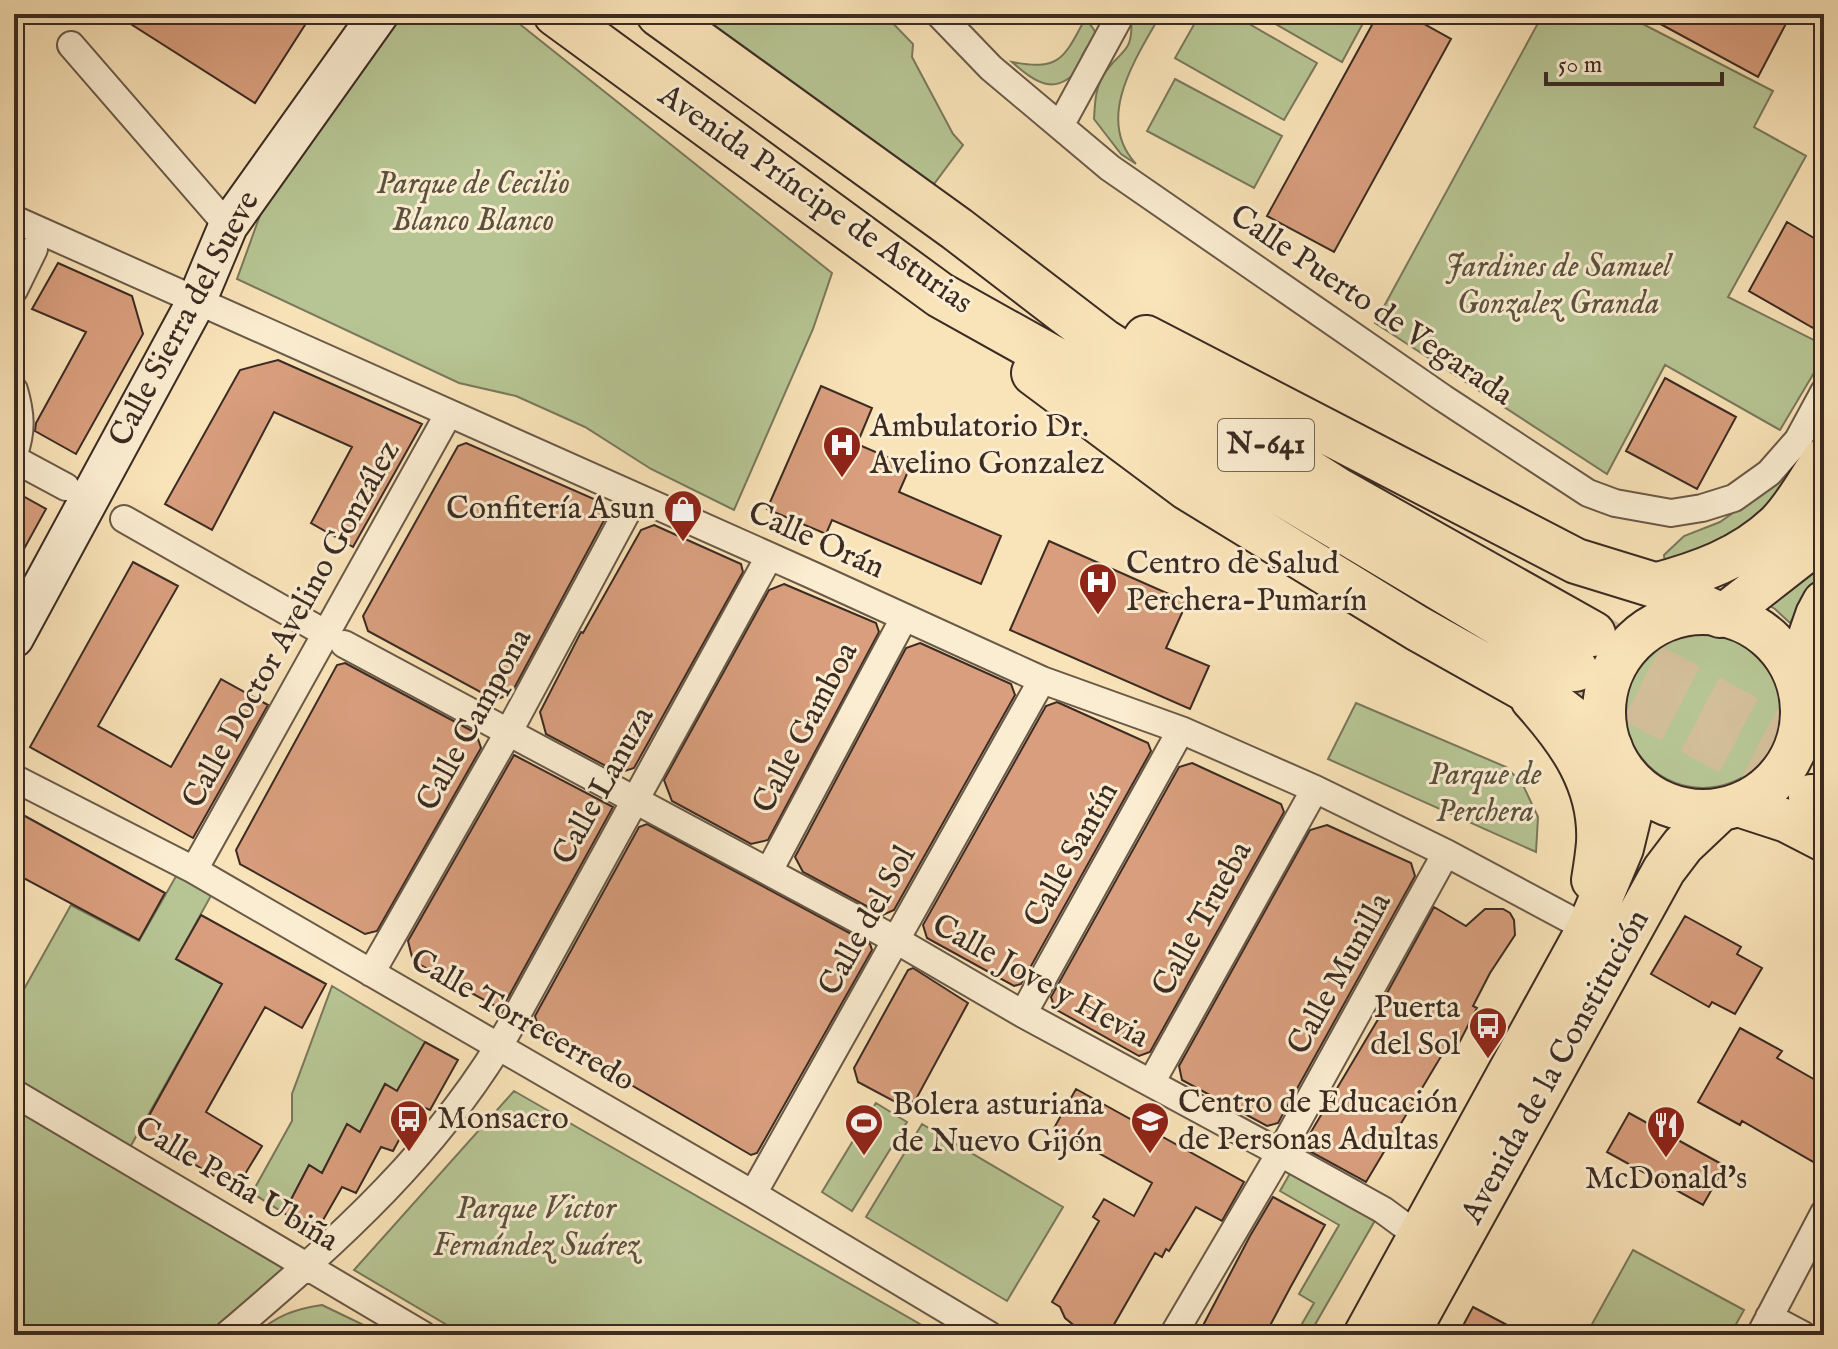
<svg xmlns="http://www.w3.org/2000/svg" width="1838" height="1349" viewBox="0 0 1838 1349" font-family="'IM FELL English',serif">
<style>
.green{fill:#b7c594;stroke:#79785c;stroke-width:2}
.building{fill:#d89e7d;stroke:#3b2b23;stroke-width:2}
.lines{fill:none;stroke-linecap:round;stroke-linejoin:round}
.highway-tunnel{stroke:#d3be9a;stroke-width:44;stroke-dasharray:44 22;stroke-linecap:butt}
.street-casing{stroke:#6a5948;stroke-width:30}
.secondary-casing{stroke:#3b2b23;stroke-width:42}
.primary-casing{stroke:#3b2b23;stroke-width:46}
.highway-casing{stroke:#3b2b23;stroke-width:48}
.street{stroke:#fbedd1;stroke-width:26}
.secondary{stroke:#fbedd1;stroke-width:38}
.primary{stroke:#f9e3b8;stroke-width:42}
.highway{stroke:#f9e3b8;stroke-width:44}
.labels{text-anchor:middle;dominant-baseline:central;stroke-width:6;stroke-linejoin:round;paint-order:stroke}
.shield{fill:#fbedd1;stroke:#756557;stroke-width:2}
.shield-label{font-size:30px;font-weight:bold;fill:#3b2b23}
.park-label{font-size:32px;font-style:italic;fill:#5a523f;stroke:#fbedd1}
.street-label{font-size:32px;fill:#3b2b23;stroke:#fbedd1}
.poi-label{font-size:32px;fill:#3b2b23;stroke:#fbedd1;text-anchor:start}
</style>
<rect width="100%" height="100%" fill="#f9e3b8"/>
<filter id="stains"><feTurbulence type="fractalNoise" baseFrequency=".0025" numOctaves="4"/><feColorMatrix values="0 0 0 0 .2 0 0 0 0 .09 0 0 0 0 .02 0 0 0 .5 -.17"/></filter>
<radialGradient id="worn" r=".72"><stop offset=".6" stop-color="#630" stop-opacity="0"/><stop offset="1" stop-color="#630" stop-opacity=".3"/></radialGradient>
<path class="green" d="M401 14H507L832 273 813 329 734 510 651 469 585 427 516 396 459 383 237 279 263 207Z
M699 14H884L913 44 912 57 953 134 963 145 934 184Z
M1134 14H1161C1136 58 1094 119 1136 164L1121 154 1094 119C1095 104 1095 89 1103 76 1120 48 1134 56 1131 17Z
M1200 14H1232L1317 63 1284 120 1175 58Z
M1258 14H1368L1342 62Z
M1543 14H1638L1635 20 1773 91 1754 127 1806 156 1728 297 1824 345V356L1780 430 1665 365 1607 474 1375 323Z
M1085 19C1093 27 1098 33 1096 44L1087 47 1082 56 1083 64C1057 98 1037 84 1012 62 1060 71 1064 58 1085 19Z
M1175 79 1282 136 1254 188 1147 131Z
M1824 417V435L1752 527 1665 566 1664 555 1684 536 1720 522 1778 481Z
M1824 542V568L1790 623 1775 609 1760 600Z
M1625 710a78 78 0 1 1 156 0a78 78 0 1 1-156 0Z
M1356 703 1506 767 1522 783 1538 817 1536 852 1328 759Z
M183 864 218 883 176 959 222 984 124 1158 307 1267 226 1335H14V1007L71 905 139 941Z
M332 986 425 1042 397 1091 385 1084 360 1132 347 1125 322 1173 309 1165 284 1213 252 1193 292 1121V1094Z
M514 1091 939 1335H464L354 1270Z
M876 1103 907 1122 852 1211 822 1192Z
M922 1124 1063 1207 1007 1301 866 1217Z
M1293 1168 1377 1217 1309 1335 1299 1329 1314 1303 1299 1294 1339 1225 1280 1191Z
M1633 1250 1744 1310 1730 1335H1586Z
M322 1305 374 1330 372 1335H255C275 1316 295 1309 322 1305Z"/>
<path class="building" d="M115 14H312L255 103Z
M1378 14H1406L1451 39 1334 252 1267 216Z
M1642 14H1791L1758 77Z
M1787 222 1824 244V309L1813 328 1749 291Z
M58 263 132 296 143 334 76 454 35 431 36 423 86 332 32 309Z
M278 360 422 424 353 547 311 523 352 447 274 412 212 530 165 504 240 370Z
M1665 378 1736 417 1697 489 1626 451Z
M821 386 872 408 857 444 910 467 899 492 1001 536 981 584 832 520 826 534 767 509Z
M466 443 603 503 608 513 511 694 495 700 368 631 363 616 458 446Z
M14 491 46 509 14 567Z
M654 525 741 564 743 572 634 768 619 773 546 734 540 712 581 632 583 633 641 530Z
M1049 541 1187 602 1166 648 1209 666 1190 709 1010 630Z
M133 562 178 586 98 726 171 767 221 679 268 705 193 838 30 747Z
M784 584 876 623 879 632 768 840 751 844 672 801 664 780 769 590Z
M920 643 1011 684 1015 695 894 910 883 915 803 872 795 857 906 648Z
M345 663 476 733 481 748 377 931 365 934 240 864 236 850 337 665Z
M1057 702 1148 743 1151 751 1021 984 1014 986 927 938 923 925 1046 706Z
M514 755 613 807 505 1003 495 1006 413 961 408 941Z
M1192 763 1281 804 1284 812 1150 1052 1139 1056 1055 1009 1051 997 1179 767Z
M14 810 165 893 139 940 14 873Z
M647 824 870 944 872 950 757 1153 751 1155 539 1031 535 1016 639 827Z
M1327 825 1411 863 1415 876 1278 1123 1267 1126 1182 1080 1179 1066 1310 830Z
M1434 907 1466 926 1485 909H1503L1510 913 1514 920 1515 935 1490 973 1473 1006 1477 1008 1457 1047 1449 1043 1366 1182 1302 1147 1386 1006 1381 1004Z
M201 915 326 984 302 1028 265 1007 206 1112 262 1146 236 1189 140 1132 222 984 176 959Z
M1685 916 1741 947 1737 954 1762 968 1735 1014 1712 1002 1709 1007 1651 974Z
M913 968 968 1003 915 1101 901 1105 858 1082 854 1068 908 970Z
M1740 1028 1782 1051 1777 1058 1824 1085V1151L1817 1164 1742 1121 1740 1125 1698 1102Z
M425 1042 458 1060 430 1110 418 1105 393 1151 381 1147 356 1193 342 1187 315 1234 284 1213 309 1165 322 1173 347 1124 360 1132 385 1084 397 1091Z
M1076 1089 1244 1182 1222 1221 1196 1207 1169 1251 1166 1249 1162 1257 1155 1253 1108 1335 1100 1330 1088 1331 1076 1327 1065 1318 1060 1307 1052 1302 1099 1221 1093 1217 1104 1199 1134 1216 1152 1183 1054 1128Z
M1629 1113 1725 1166 1703 1205 1607 1152Z
M1273 1197 1325 1225 1290 1288 1265 1335H1198L1250 1236Z
M1473 1307 1526 1335H1458Z"/>
<g class="lines">
<path class="highway-tunnel" d="M1593 634 1824 759
M1575 669 1811 797"/>
<g class="street-casing">
<path id="street" d="M939 14 991 68 1110 168 1443 398 1588 493 1615 503 1671 513 1702 508 1734 498 1769 473 1798 440 1824 392
M71 45 228 226
M1066 115 1121 14
M14 219 812 575 1042 680 1181 730 1315 789 1446 853 1588 929
M14 290 34 249
M14 390C21 414 22 431 14 454
M14 459 66 487
M124 519 316 628
M344 644 896 940 1023 1014 1280 1153
M14 778 194 870 753 1194 989 1335
M194 870 449 413
M769 871 904 618
M371 973 508 733 635 497
M1023 1014 1181 730
M1151 1083 1315 789
M14 1093 423 1335
M1291 1159 1383 1210 1402 1224
M753 1194 1042 680
M1769 1317 1803 1335
M227 1335C337 1241 442 1149 514 1020L769 557
M1173 1335 1280 1153 1446 853
M1760 1335 1824 1213"/>
</g>
<g class="secondary-casing">
<path id="secondary" d="M14 638 197 300 228 226 379 14"/>
</g>
<g class="primary-casing">
<path id="primary" d="M1654 585C1699 573 1742 558 1777 525 1795 508 1809 480 1824 459
M1604 712a99 99 0 1 1 198 0a99 99 0 1 1-198 0Z
M1724 615 1806 551 1824 520
M1796 676 1817 615 1824 602
M1532 699C1569 740 1601 784 1598 843 1597 855 1595 868 1593 880
M1738 805 1787 821 1824 840
M1365 1335 1588 929 1622 848 1630 815 1627 777
M1407 1335 1664 870 1683 845 1720 810"/>
</g>
<g class="highway-casing">
<path id="highway" d="M556 14 940 295 1083 375 1575 669
M659 14 957 229 1103 341 1339 491 1593 634
M1146 338 1576 561 1654 585 1720 615
M1034 373 1188 488 1417 628 1554 705 1610 748
M1811 797 1824 804"/>
</g>
<use href="#street" class="street"/>
<use href="#secondary" class="secondary"/>
<use href="#primary" class="primary"/>
<use href="#highway" class="highway"/>
</g>
<defs>
<g id="hospital-pin" transform="scale(2)"><path d="M0 17L-7.5 6A9.5 9.5 0 1 1 7.5 6Z" fill="#8f2418" stroke="#fbedd1"/><path d="M-5-5h3v3.5h4V-5h3V5h-3V1.5h-4V5h-3Z" fill="#fff"/></g>
<g id="shop-pin" transform="scale(2)"><path d="M0 17L-7.5 6A9.5 9.5 0 1 1 7.5 6Z" fill="#8f2418" stroke="#fbedd1"/><path d="M-5-2.5h2.3a2.7 3.5 0 0 1 5.4 0H5L5.5 6h-11ZM-1.5-2.5h3a1.5 2.3 0 0 0-3 0Z" fill="#fff"/></g>
<g id="bus-pin" transform="scale(2)"><path d="M0 17L-7.5 6A9.5 9.5 0 1 1 7.5 6Z" fill="#8f2418" stroke="#fbedd1"/><path d="M-5-6H5V4H4V6H2V4H-2V6H-4V4H-5ZM-3.5-4V0h7V-4ZM-3.5 1.2v1.5H-2V1.2ZM2 1.2v1.5H3.5V1.2Z" fill="#fff"/></g>
<g id="school-pin" transform="scale(2)"><path d="M0 17L-7.5 6A9.5 9.5 0 1 1 7.5 6Z" fill="#8f2418" stroke="#fbedd1"/><path d="M0-5L7-2L0 1L-7-2ZM-4 1L0 2.5L4 1V4Q0 6-4 4Z" fill="#fff"/></g>
<g id="stadium-pin" transform="scale(2)"><path d="M0 17L-7.5 6A9.5 9.5 0 1 1 7.5 6Z" fill="#8f2418" stroke="#fbedd1"/><path d="M0-5a6.5 5 0 1 0 0 10a6.5 5 0 1 0 0-10ZM-3.5-1.8h7v3.6h-7Z" fill="#fff"/></g>
<g id="restaurant-pin" transform="scale(2)"><path d="M0 17L-7.5 6A9.5 9.5 0 1 1 7.5 6Z" fill="#8f2418" stroke="#fbedd1"/><path d="M-5-6h1v4h1v-4h1v4h1v-4h1v5L-1.5 .5V6h-2V.5L-5-1ZM5-6V6H3V1.5H1.5Q1.5-4 5-6Z" fill="#fff"/></g>
</defs>
<g fill-rule="evenodd">
<use href="#hospital-pin" x="842" y="445"/>
<use href="#shop-pin" x="683" y="509"/>
<use href="#hospital-pin" x="1098" y="582"/>
<use href="#bus-pin" x="1488" y="1026"/>
<use href="#bus-pin" x="409" y="1119"/>
<use href="#school-pin" x="1150" y="1121"/>
<use href="#stadium-pin" x="864" y="1123"/>
<use href="#restaurant-pin" x="1666" y="1125"/>
</g>
<g class="labels">
<rect class="shield" x="1218" y="419" width="96" height="52" rx="6"/>
<g class="shield-label">
<text x="1266" y="445">N-641</text>
</g>
<g class="park-label">
<text x="473" y="184">Parque de Cecilio<tspan x="473" dy="37">Blanco Blanco</tspan></text>
<text x="1558" y="267">Jardines de Samuel<tspan x="1558" dy="37">Gonzalez Granda</tspan></text>
<text x="1485" y="775">Parque de<tspan x="1485" dy="37">Perchera</tspan></text>
<text x="536" y="1209">Parque Victor<tspan x="536" dy="37">Fernández Suárez</tspan></text>
</g>
<g class="street-label">
<text transform="translate(815 200) rotate(35)">Avenida Príncipe de Asturias</text>
<text transform="translate(1371 306) rotate(34)">Calle Puerto de Vegarada</text>
<text transform="translate(185 319) rotate(-62)">Calle Sierra del Sueve</text>
<text transform="translate(816 541) rotate(24)">Calle Orán</text>
<text transform="translate(292 625) rotate(-61)">Calle Doctor Avelino González</text>
<text transform="translate(475 720) rotate(-61)">Calle Campona</text>
<text transform="translate(806 728) rotate(-62)">Calle Gamboa</text>
<text transform="translate(604 786) rotate(-61)">Calle Lanuza</text>
<text transform="translate(1072 855) rotate(-61)">Calle Santín</text>
<text transform="translate(1203 919) rotate(-61)">Calle Trueba</text>
<text transform="translate(868 921) rotate(-61)">Calle del Sol</text>
<text transform="translate(1340 974) rotate(-61)">Calle Munilla</text>
<text transform="translate(1040 982) rotate(29)">Calle Jove y Hevia</text>
<text transform="translate(522 1021) rotate(30)">Calle Torrecerredo</text>
<text transform="translate(1556 1067) rotate(-61)">Avenida de la Constitución</text>
<text transform="translate(236 1185) rotate(31)">Calle Peña Ubiña</text>
</g>
<g class="poi-label">
<text x="870" y="427">Ambulatorio Dr.<tspan x="870" dy="37">Avelino Gonzalez</tspan></text>
<text x="655" y="509" text-anchor="end">Confitería Asun</text>
<text x="1126" y="564">Centro de Salud<tspan x="1126" dy="37">Perchera-Pumarín</tspan></text>
<text x="1460" y="1008" text-anchor="end">Puerta<tspan x="1460" dy="37">del Sol</tspan></text>
<text x="1178" y="1103">Centro de Educación<tspan x="1178" dy="37">de Personas Adultas</tspan></text>
<text x="892" y="1105">Bolera asturiana<tspan x="892" dy="37">de Nuevo Gijón</tspan></text>
<text x="437" y="1119">Monsacro</text>
<text x="1666" y="1179" text-anchor="middle">McDonald's</text>
</g>
</g>
<rect width="1838" height="1349" fill="none" stroke="#f9e3b8" stroke-width="48"/>
<rect x="16" y="16" width="1806" height="1317" fill="none" stroke="#3b2b23" stroke-width="4"/>
<rect x="24" y="24" width="1790" height="1301" fill="none" stroke="#3b2b23" stroke-width="2"/>
<path d="M1546 72v12h176v-12" fill="none" stroke="#3b2b23" stroke-width="4"/>
<text x="1558" y="72" font-size="24" fill="#3b2b23" stroke="#fbedd1" stroke-width="6" paint-order="stroke">50 m</text>
<rect width="100%" height="100%" filter="url(#stains)"/>
<rect width="100%" height="100%" fill="url(#worn)"/>
</svg>
